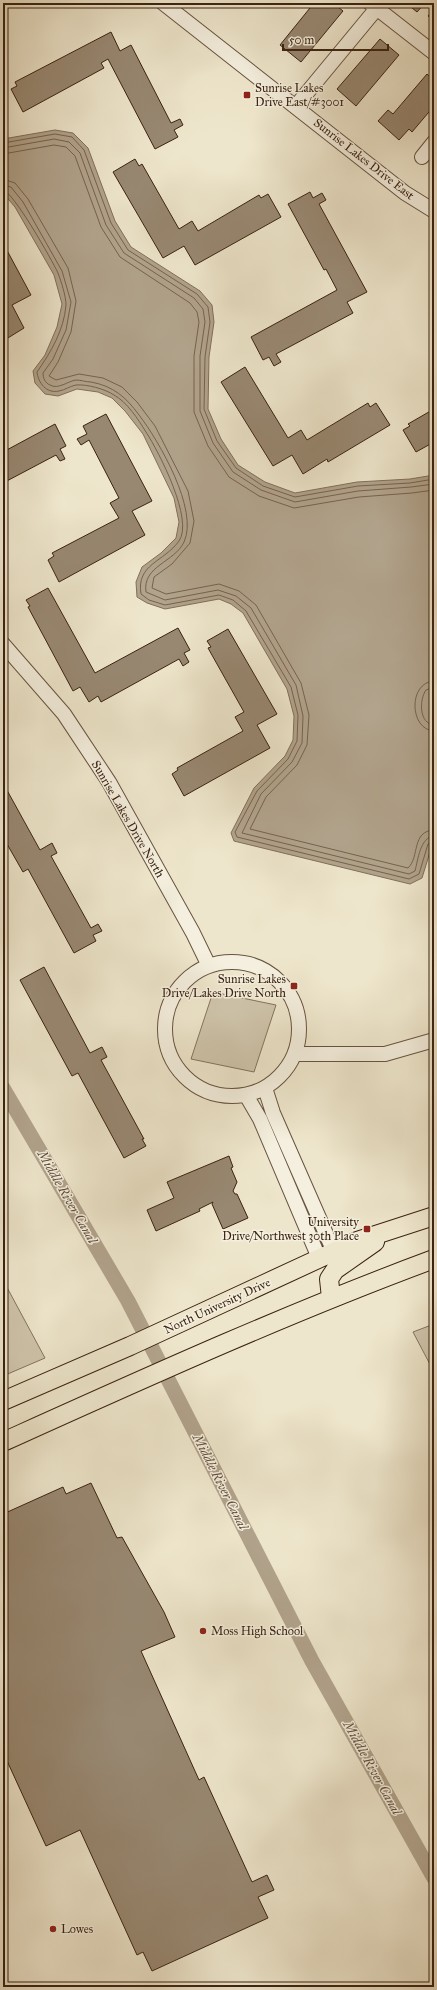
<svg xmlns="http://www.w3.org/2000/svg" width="437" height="1990" viewBox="0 0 437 1990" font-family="'IM FELL Great Primer',serif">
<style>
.green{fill:#cfc5ac;stroke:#84745e}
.water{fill:#b1a38c;stroke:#816f5b}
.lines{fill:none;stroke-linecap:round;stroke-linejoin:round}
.shore{stroke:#76624e;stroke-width:1}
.canal{stroke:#b1a38c;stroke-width:15}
.building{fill:#988872;stroke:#3a2211}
.minor-casing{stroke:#675340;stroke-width:16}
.major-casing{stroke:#3a2211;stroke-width:20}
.minor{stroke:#f4efde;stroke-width:14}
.major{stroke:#eee6cc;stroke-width:18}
.poi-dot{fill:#8f2418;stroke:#f4efde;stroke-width:1.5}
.labels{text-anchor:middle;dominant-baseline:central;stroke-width:3;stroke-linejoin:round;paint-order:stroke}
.poi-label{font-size:12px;fill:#3a2211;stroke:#f4efde;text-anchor:start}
.street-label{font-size:12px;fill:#3a2211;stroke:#f4efde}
.water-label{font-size:13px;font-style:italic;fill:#644f3c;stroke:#f4efde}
</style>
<rect width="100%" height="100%" fill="#eee6cc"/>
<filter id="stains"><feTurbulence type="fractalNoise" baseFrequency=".005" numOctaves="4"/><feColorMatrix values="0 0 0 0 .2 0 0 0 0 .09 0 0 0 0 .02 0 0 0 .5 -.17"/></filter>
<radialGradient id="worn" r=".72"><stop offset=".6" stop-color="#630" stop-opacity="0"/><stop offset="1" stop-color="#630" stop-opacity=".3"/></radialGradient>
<path class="green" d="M213 992 276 1005 254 1072 191 1059Z
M3 1280 45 1358 3 1376Z
M434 1324V1372L413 1332Z"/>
<path class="water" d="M55 130 73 133 88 148 115 221 131 247 200 291 212 305 214 322 209 357 208 409 221 439 238 465 265 482 295 493 357 482 410 479 434 475V693L430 700 434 730V839L422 878 410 884 234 841 231 833 254 788 285 756 293 740 294 716 287 689 243 613 231 604 219 599 165 609 147 603 137 597 136 582 142 567 161 553 176 538 179 522 174 498 143 434 125 411 112 398 98 392 77 389 58 396 45 394 35 383 33 371 45 355 57 327 62 304 54 275 15 207 3 193V139Z"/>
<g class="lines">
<path class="shore" d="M3 143 55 134 72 137 84 150 111 223 128 250 197 294 208 307 210 322 205 357 204 409 217 441 236 468 263 486 295 497 358 486 410 483 434 479
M3 148 54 139 69 142 80 153 106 225 124 253 194 298 203 309 205 322 200 356V411L213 443 233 472 261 490 295 502 358 491 411 487 434 484
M3 154 54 145 66 147 75 156 101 227 120 257 190 303 197 312 199 322 194 356V412L208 446 229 477 259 496 294 508 359 497 412 493 434 490
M3 179 15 183 28 199 68 268 76 301 71 332 58 362 49 376 56 380 79 374 103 378 122 387 137 402 155 426 188 491 194 521 190 543 172 564 154 577 152 588 166 594 219 584 239 591 256 605 301 683 309 715 307 745 297 765 266 797 250 829 408 868C420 857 411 831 434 830
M3 185 11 187 23 202 62 271 71 302 66 330 53 359 43 373C43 378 45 383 50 385 58 390 68 381 76 380 81 380 86 382 91 382 113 386 126 397 139 415 159 441 199 510 184 542 175 562 142 566 146 592L165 600 218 590 236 596 251 608 296 685 303 716 302 743 292 762 261 794 242 833 409 874 415 871C418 860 420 837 434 836
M3 190C13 191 52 260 58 273 61 281 66 296 66 305 64 330 51 352 37 372 38 382 46 394 59 391 65 390 70 386 76 385 87 384 105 389 114 395 127 402 138 419 146 432 159 452 194 520 179 541 164 562 136 564 141 594L149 600 165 605 219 595 233 600 246 611 291 687 298 715 297 741 288 759 257 791 235 832 237 837 409 879 419 874 428 844 434 841
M434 681C408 682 409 730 434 731
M434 687 426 690C419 700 419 724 434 725"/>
<path class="canal" d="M3 1088 128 1301 312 1661 434 1878"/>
</g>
<path class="building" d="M314 3H333L343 11 301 62 280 45Z
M406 3H425L417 12Z
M434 9V21L428 16Z
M111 32 120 51 131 45 171 123 180 119 183 125 174 130 178 137 155 149 108 59 101 63 104 68 23 112 11 89 17 86 15 82Z
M380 39 399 55 356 106 337 89Z
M427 74 434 81V106L412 132 409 129 399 140 378 121 388 110 393 114Z
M135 159 139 166 142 164 179 229 192 221 198 231 259 195 261 198 268 194 281 217 195 265 184 246 163 258 113 172Z
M310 192 313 198 322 193 326 200 319 204 367 292 347 302 353 313 276 354 281 362 274 366 269 357 263 360 251 337 337 290 326 269 324 270 288 204Z
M3 243 31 295 12 305 24 328 3 341Z
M245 367 288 438 301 430 307 440 368 403 370 407 376 403 390 425 328 462 327 459 303 474 292 455 273 466 221 382Z
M434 409V442L416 452 403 430 410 426 408 424Z
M106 414 152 501 132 511 145 535 59 582 48 560 54 556 52 553 119 518 110 503 119 498 89 440 81 445 77 439 87 434 83 426Z
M55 424 66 446 60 449 65 459 60 461 56 455 3 483V452Z
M48 588 95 673 178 628 190 650 184 653 189 662 183 666 179 659 101 702 98 696 89 702 80 687 73 691 28 607 30 606 26 600Z
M228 629 277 714 257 725 270 748 184 796 172 774 178 770 177 768 243 731 235 717 244 712 208 648 211 647 207 641Z
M3 766 7 773 3 775Z
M3 783 40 850 52 843 57 853 51 856 91 928 98 924 102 931 93 935 96 941 74 953 28 869 23 872 3 837Z
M44 967 90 1053 102 1047 107 1057 101 1060 144 1139H142L146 1146 124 1158 78 1073 72 1076 20 980Z
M229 1156 233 1167 231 1168 237 1182 233 1191 235 1194H237L248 1218 223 1229 212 1204 213 1202 199 1209 200 1211 156 1231 147 1210 174 1198 167 1182Z
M91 1483 117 1538 122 1537 164 1612 175 1637 141 1651 199 1780 204 1777 252 1882 267 1875 274 1890 258 1897 268 1918 152 1971 143 1952 137 1955 80 1830 46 1846 3 1752V1514L63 1487 66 1494Z"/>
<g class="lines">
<g class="minor-casing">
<path id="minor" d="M163 3 405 193 434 211
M370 3 434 53
M296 106 377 8
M422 157 434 142
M3 644 64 714 109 782 193 933 209 966
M165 1029a67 67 0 1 1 134 0a67 67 0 1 1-134 0Z
M295 1054H385L434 1040
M265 1088 273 1113 334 1252
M246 1095 260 1119 319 1258"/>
</g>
<g class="major-casing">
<path id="major" d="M331 1298 329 1279 335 1270 375 1242
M3 1401 130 1346 357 1241 434 1216
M3 1442C145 1378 288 1313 434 1259"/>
</g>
<use href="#minor" class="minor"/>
<use href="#major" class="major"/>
</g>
<g class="poi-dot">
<rect x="243" y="91" width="8" height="8" rx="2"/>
<rect x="290" y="982" width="8" height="8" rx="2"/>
<rect x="363" y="1225" width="8" height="8" rx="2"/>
<circle cx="203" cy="1631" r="4"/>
<circle cx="53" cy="1929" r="4"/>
</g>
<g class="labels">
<g class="poi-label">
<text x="255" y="88">Sunrise Lakes<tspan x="255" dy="14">Drive East/#3001</tspan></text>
<text x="286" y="979" text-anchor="end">Sunrise Lakes<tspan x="286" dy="14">Drive/Lakes Drive North</tspan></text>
<text x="359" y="1222" text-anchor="end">University<tspan x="359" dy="14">Drive/Northwest 30th Place</tspan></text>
<text x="211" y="1631">Moss High School</text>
<text x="61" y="1929">Lowes</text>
</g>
<g class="street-label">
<text transform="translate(364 159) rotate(38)">Sunrise Lakes Drive East</text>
<text transform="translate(128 819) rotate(60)">Sunrise Lakes Drive North</text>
<text transform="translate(217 1306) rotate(-25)">North University Drive</text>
</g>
<g class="water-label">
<text transform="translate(67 1197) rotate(60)">Middle River Canal</text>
<text transform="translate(220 1482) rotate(63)">Middle River Canal</text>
<text transform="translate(372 1768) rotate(61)">Middle River Canal</text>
</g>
</g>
<rect width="437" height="1990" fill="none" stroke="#eee6cc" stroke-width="16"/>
<rect x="4" y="4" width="429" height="1982" fill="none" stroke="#3a2211" stroke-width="2"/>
<rect x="8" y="8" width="421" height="1974" fill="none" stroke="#3a2211"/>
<path d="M283 44v6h105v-6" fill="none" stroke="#3a2211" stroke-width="2"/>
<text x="289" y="44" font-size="12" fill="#3a2211" stroke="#f4efde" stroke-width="3" paint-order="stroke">50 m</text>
<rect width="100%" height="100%" filter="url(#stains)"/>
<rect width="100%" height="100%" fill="url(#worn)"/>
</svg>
